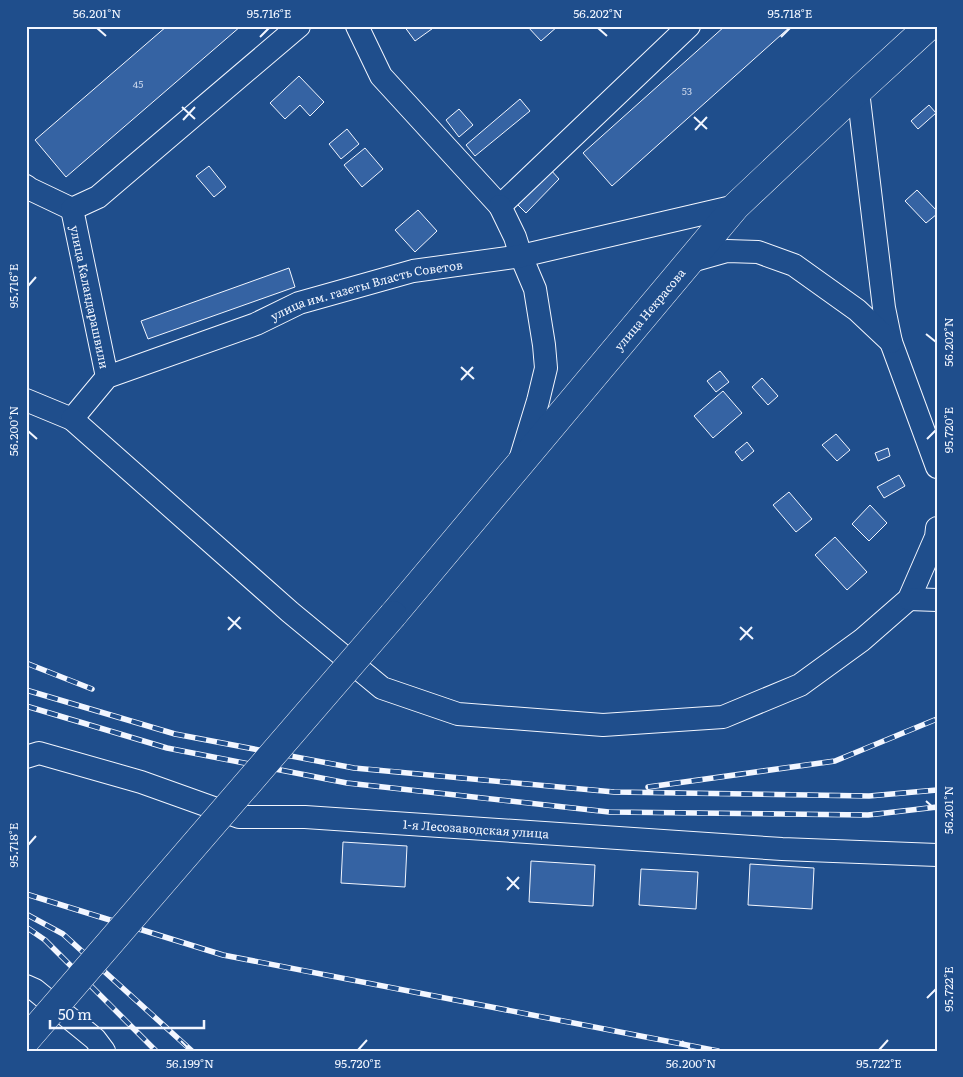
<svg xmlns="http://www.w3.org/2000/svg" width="963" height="1077" viewBox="0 0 963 1077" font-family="Literata,serif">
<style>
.building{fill:#3563a3;stroke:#f2f6ff}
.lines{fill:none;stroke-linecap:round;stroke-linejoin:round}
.minor-casing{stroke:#f2f6ff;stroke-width:24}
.major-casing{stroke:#f2f6ff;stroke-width:29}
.minor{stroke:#1f4e8c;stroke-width:22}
.major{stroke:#1f4e8c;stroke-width:28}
.rail-casing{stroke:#f2f6ff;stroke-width:5.5}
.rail{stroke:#1f4e8c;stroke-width:4;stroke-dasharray:11;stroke-linecap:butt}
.major-bridge-casing{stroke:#f2f6ff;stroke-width:29;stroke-linecap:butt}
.major-bridge{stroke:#1f4e8c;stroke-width:28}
.ticks{fill:none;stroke:#f2f6ff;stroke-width:2}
.labels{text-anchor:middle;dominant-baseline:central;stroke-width:4;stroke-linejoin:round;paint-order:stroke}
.number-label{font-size:10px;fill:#c3d1e8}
.street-label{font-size:12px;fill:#f2f6ff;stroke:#1f4e8c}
.neatline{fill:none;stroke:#f2f6ff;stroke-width:2}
.ticks-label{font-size:12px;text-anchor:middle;fill:#f2f6ff}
</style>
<rect width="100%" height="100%" fill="#1f4e8c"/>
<path class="building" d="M167 26H241L66 177 35 140Z
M404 26H436L415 41Z
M527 26H558L541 41Z
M725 26H791L612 186 583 153Z
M299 76 324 102 310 116 300 105 285 119 270 103Z
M520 99 530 111 475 156 466 145Z
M929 105 936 113 918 129 911 121Z
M459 109 473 125 459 137 446 120Z
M347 129 359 144 341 159 329 144Z
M365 148 383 169 362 187 344 165Z
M209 166 226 187 214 197 196 176Z
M550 169 559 179 526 213 516 203Z
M917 190 937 211V214L926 223 905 201Z
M418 210 437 231 415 252 395 230Z
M289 268 295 287 148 339 141 321Z
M720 371 729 382 716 392 707 381Z
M762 378 778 396 768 405 752 387Z
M723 391 742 413 713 438 694 416Z
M836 434 850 450 837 461 822 445Z
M747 442 754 451 742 461 735 452Z
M888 448 890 456 878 461 875 453Z
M899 475 905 486 884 498 877 487Z
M789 492 812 519 796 532 773 505Z
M870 505 887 523 869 541 852 524Z
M835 537 867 572 847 590 815 555Z
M343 842 407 846 405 887 341 883Z
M531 861 595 865 593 906 529 902Z
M750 864 814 868 812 909 748 905Z
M641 869 698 872 696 909 639 905Z"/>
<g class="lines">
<g class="minor-casing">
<g id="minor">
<path d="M357 26 381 76 500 206 689 26"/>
<path d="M858 91 884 308 891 342 937 467"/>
<path d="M26 186 30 189 72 209"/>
<path d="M500 206 515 237 521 256 535 289 544 345 546 368 538 401 520 460"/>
<path d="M688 262 727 251 758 252 794 265 857 310 891 342"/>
<path d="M107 377 72 209 98 197 299 26"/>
<path id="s1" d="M26 400 72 419 107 377 256 324 299 303 413 271 521 256 736 206"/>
<path d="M72 419 290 612 382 688 458 714 603 725 723 717 800 685 862 640 909 599 936 537 937 528"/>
<path d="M909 599 937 600"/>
<path id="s2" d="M26 757 39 753 141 782 239 817H305L782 849 937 855"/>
<path d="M26 986 35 990 95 1039 104 1051"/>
</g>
</g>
<g class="major-casing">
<g id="major">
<path id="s3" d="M393 615 736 206 858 91 929 26"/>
</g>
</g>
<use href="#minor" class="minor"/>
<use href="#major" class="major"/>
<g class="rail-casing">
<path id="rail" d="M26 663 92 689
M26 690 175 734 354 768 614 792 869 796 937 790
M26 706 167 748 347 783 609 812 868 815 937 807
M648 787 835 761 937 719
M26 894 223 955 718 1051
M26 914 63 934 192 1051
M26 927 45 940 156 1051"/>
</g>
<use href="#rail" class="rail"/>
<g class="major-bridge-casing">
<path id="major-bridge" d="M26 1040 393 615"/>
</g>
<use href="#major-bridge" class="major-bridge"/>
</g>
<path class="ticks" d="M97 28 106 36M598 28 607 36M260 37 269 28M781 37 790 28M182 107 195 119M694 117 707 129M183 120 195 107M695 130 707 117M28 286 36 277M926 334 936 342M461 367 474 379M461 380 473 367M28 431 37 439M927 439 936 430M228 617 241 629M740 627 753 639M228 630 240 617M740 640 752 627M926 801 936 810M28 845 36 836M507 877 519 889M507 890 519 877M927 998 936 989M181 1041 190 1050M682 1041 691 1050M358 1050 367 1040M879 1050 888 1040"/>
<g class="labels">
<g class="number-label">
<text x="138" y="83">45</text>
<text x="687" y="90">53</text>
</g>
<g class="street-label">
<text stroke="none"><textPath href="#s1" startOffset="379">улица им. газеты Власть Советов</textPath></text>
<text transform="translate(90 297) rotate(78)">улица Каландарашвили</text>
<text stroke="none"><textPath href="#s3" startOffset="399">улица Некрасова</textPath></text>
<text stroke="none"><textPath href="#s2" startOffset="461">1-я Лесозаводская улица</textPath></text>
</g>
</g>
<rect width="963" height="1077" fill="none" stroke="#1f4e8c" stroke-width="55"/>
<path d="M50 1020v8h154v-8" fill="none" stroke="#f2f6ff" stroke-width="2.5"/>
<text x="58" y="1020" font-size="15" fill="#f2f6ff" stroke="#1f4e8c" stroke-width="4" paint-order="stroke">50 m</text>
<rect x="28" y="28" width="908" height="1022" class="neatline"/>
<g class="ticks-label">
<text x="97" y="18">56.201°N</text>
<text x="269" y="18">95.716°E</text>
<text x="598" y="18">56.202°N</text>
<text x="790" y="18">95.718°E</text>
<text transform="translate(14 286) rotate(-90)" y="4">95.716°E</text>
<text transform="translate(949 342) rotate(-90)" y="4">56.202°N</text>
<text transform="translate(949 430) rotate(-90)" y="4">95.720°E</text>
<text transform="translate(14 431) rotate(-90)" y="4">56.200°N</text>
<text transform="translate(949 810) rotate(-90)" y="4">56.201°N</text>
<text transform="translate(14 845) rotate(-90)" y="4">95.718°E</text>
<text transform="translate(949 989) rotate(-90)" y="4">95.722°E</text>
<text x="190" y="1068">56.199°N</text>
<text x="358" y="1068">95.720°E</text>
<text x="691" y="1068">56.200°N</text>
<text x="879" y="1068">95.722°E</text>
</g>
</svg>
